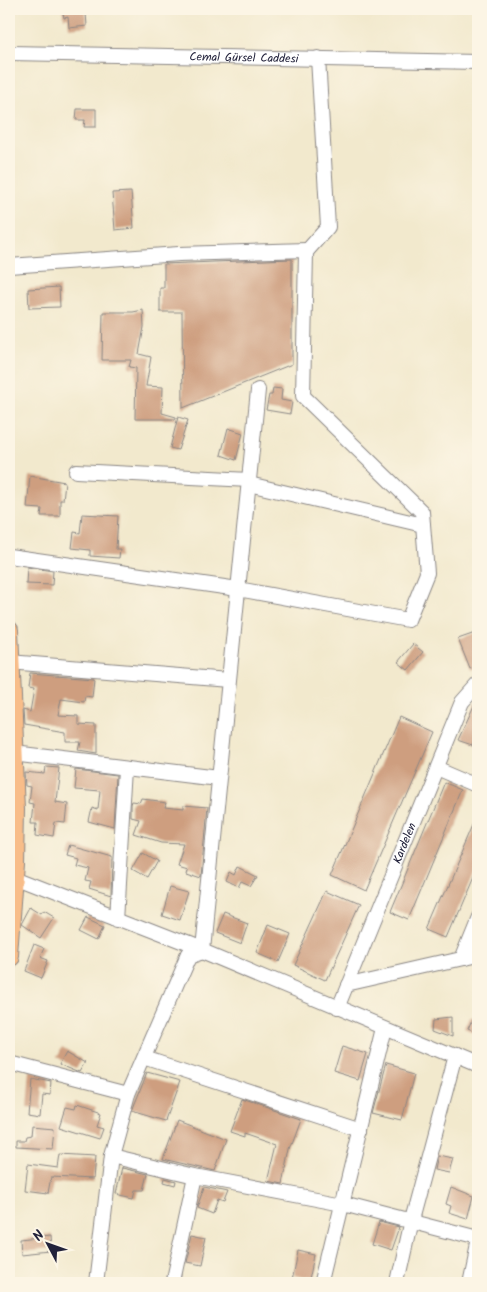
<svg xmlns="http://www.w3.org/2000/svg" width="487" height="1292" viewBox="0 0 487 1292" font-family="Kalam,sans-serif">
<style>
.building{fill:#ce9e7f}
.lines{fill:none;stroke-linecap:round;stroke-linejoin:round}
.minor-casing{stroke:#8a8684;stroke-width:16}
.major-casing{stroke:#8a8684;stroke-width:20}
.minor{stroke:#fff;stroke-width:14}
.major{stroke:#f8bd89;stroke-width:18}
.labels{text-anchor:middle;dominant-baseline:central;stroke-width:4;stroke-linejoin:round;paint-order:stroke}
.street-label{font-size:12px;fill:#22223b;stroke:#fcf5e5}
</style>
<rect width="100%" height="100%" fill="#fcf5e5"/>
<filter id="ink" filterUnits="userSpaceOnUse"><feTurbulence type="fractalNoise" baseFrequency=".02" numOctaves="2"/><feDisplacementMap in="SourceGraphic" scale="10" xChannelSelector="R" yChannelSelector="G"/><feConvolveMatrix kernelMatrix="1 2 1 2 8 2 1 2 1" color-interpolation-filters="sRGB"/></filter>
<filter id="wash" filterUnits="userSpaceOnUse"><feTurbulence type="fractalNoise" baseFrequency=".0096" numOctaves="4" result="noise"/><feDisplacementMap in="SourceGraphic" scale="20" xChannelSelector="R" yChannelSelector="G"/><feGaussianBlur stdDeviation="1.12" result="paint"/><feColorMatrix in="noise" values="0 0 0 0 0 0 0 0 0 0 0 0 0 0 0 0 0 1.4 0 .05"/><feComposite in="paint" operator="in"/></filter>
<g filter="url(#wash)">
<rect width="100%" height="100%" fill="#f2e9cd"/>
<g id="blocks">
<path class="building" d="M62 9H88V12L86 13 87 26 69 28 68 17 64 18Z
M77 109H96V127H84L85 120H76Z
M131 192 134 228 115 230 112 193Z
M292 259V364L183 408 182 312H160V288H164V264Z
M59 287 60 307 29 308 28 289Z
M143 310 144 327 139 354 151 357 146 386 163 387 162 413 176 417V419H135L136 368 129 367 131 360H102L103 312H133Z
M273 388 282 389 281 400 292 402 290 414 266 410 269 395H272Z
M178 417 188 420 178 450 170 448Z
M228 428 243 433 236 460 221 455Z
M30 476 65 482 63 500H60V516H41L42 509 27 508Z
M82 514 118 516 116 549H120L119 558 90 556V550L72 548 74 532 80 533Z
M27 567 53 571 52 585 26 584Z
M478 632V666L470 669 458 639Z
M413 644 423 652 408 670 398 662Z
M30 673 94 678 92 697 85 696 84 702 61 699 58 715 78 716V724L96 725V754L78 751 80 742H65V732L24 725 23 710 30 712 34 689 28 688Z
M478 697V734L473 745 458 740Z
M399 717 432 732 364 890 332 875Z
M46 767 59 768 55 802 67 804 65 824 56 823 54 838 37 835 38 822H33L35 803 30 802 32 786 27 785 26 772 45 774Z
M76 769 118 774 115 829 89 822 92 808 98 810 100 790 74 788Z
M444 782 463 790 409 920 390 912Z
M143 799 165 802 163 808 183 810V806L207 808 201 876 186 871 187 867 177 864 184 844 161 843 136 835 141 821 133 819V806L134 803 141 804Z
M478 815V866L448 937 429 929Z
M68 845 112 857 111 896 89 889 91 882 85 881 88 868 74 865 76 858 65 855Z
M143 853 157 861 147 879 133 871Z
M240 866 258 875 251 886 242 882 239 888 227 882 231 872 236 875Z
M170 886 189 891 180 920 162 914Z
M327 891 359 905 325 980 293 965Z
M31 908 42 915 44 912 54 918 41 938 22 925Z
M223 914 247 923 240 943 215 933Z
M88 917 105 925 99 939 81 930Z
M268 925 290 934 278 962 257 953Z
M34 945 44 949 40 958 48 961 41 978 24 971Z
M453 1017V1036L435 1029 436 1019Z
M472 1019 478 1020V1036L467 1031Z
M342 1046 368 1054 360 1081 334 1073Z
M67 1051 88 1063 82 1073 60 1064Z
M386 1065 414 1073 402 1120 373 1113Z
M147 1073 180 1082 166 1121 132 1111Z
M30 1079 51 1083 50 1095 42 1094 40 1114 27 1112Z
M242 1099 301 1119 290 1149 283 1184 268 1181 277 1144 245 1133V1136L230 1131Z
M77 1105 101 1113 97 1125 104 1127 100 1138 61 1126 67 1107 76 1109Z
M177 1120 226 1139 215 1171 163 1159Z
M32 1125 55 1127 53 1149 16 1147V1141H24L25 1137 31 1136Z
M60 1155 95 1157 93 1179 51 1177 48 1193 25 1190 28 1164 58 1168Z
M437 1156 453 1159 449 1173 434 1170Z
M122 1168 148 1174 144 1190H136L134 1198 116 1194Z
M165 1178 176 1181 175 1185 164 1182Z
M204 1187 227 1192 223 1202 217 1200 212 1214 197 1208Z
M451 1187 474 1196 468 1219 449 1213 451 1206 446 1204Z
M379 1222 399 1227 391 1250 372 1244Z
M192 1234 206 1237 200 1266 185 1263Z
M50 1237 51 1251 22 1254 21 1240Z
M298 1250 316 1254 310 1282 292 1278Z"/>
</g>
</g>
<g filter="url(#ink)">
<use href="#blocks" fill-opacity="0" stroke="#8a8684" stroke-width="1"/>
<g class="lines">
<g class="minor-casing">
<g id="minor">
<path id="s1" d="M9 53 478 62"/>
<path d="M9 266 179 254 307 250 306 252"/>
<path d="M76 471 249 480"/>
<path d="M249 484 423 525"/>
<path d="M9 556 238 589 408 620 427 573 422 512 303 396 306 252 328 227 318 58"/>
<path d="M9 662 228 680"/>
<path d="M14 753 219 778"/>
<path d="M436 767 478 785"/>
<path d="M15 877 202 950 478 1066"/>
<path d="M118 918 127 768"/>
<path d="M461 959 478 917"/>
<path d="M346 985 478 955"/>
<path id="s2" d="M337 1008 462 702 478 684"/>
<path d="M144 1058 361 1129"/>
<path d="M9 1063 128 1094"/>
<path d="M111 1156 195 1176 343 1204 478 1239"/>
<path d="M96 1283 111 1156 128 1094 188 955 202 950 258 390"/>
<path d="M172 1283 195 1176"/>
<path d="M323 1283 385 1028"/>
<path d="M397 1283 411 1220 455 1056"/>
<path d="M469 1283 478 1241"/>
</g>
</g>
<g class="major-casing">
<path id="major" d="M9 630 17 808 16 861 9 957"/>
</g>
<use href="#minor" class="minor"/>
<use href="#major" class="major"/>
</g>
</g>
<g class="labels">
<g class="street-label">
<text stroke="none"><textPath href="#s1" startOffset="235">Cemal Gürsel Caddesi</textPath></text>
<text stroke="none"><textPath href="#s2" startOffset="178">Kardelen</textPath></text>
</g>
</g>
<rect width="487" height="1292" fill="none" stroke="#fcf5e5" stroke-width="30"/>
<g transform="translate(48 1244) rotate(311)" stroke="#fcf5e5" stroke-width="4" paint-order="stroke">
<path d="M0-4L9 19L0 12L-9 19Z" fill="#22223b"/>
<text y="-8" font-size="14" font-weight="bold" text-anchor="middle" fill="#22223b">N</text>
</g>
</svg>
